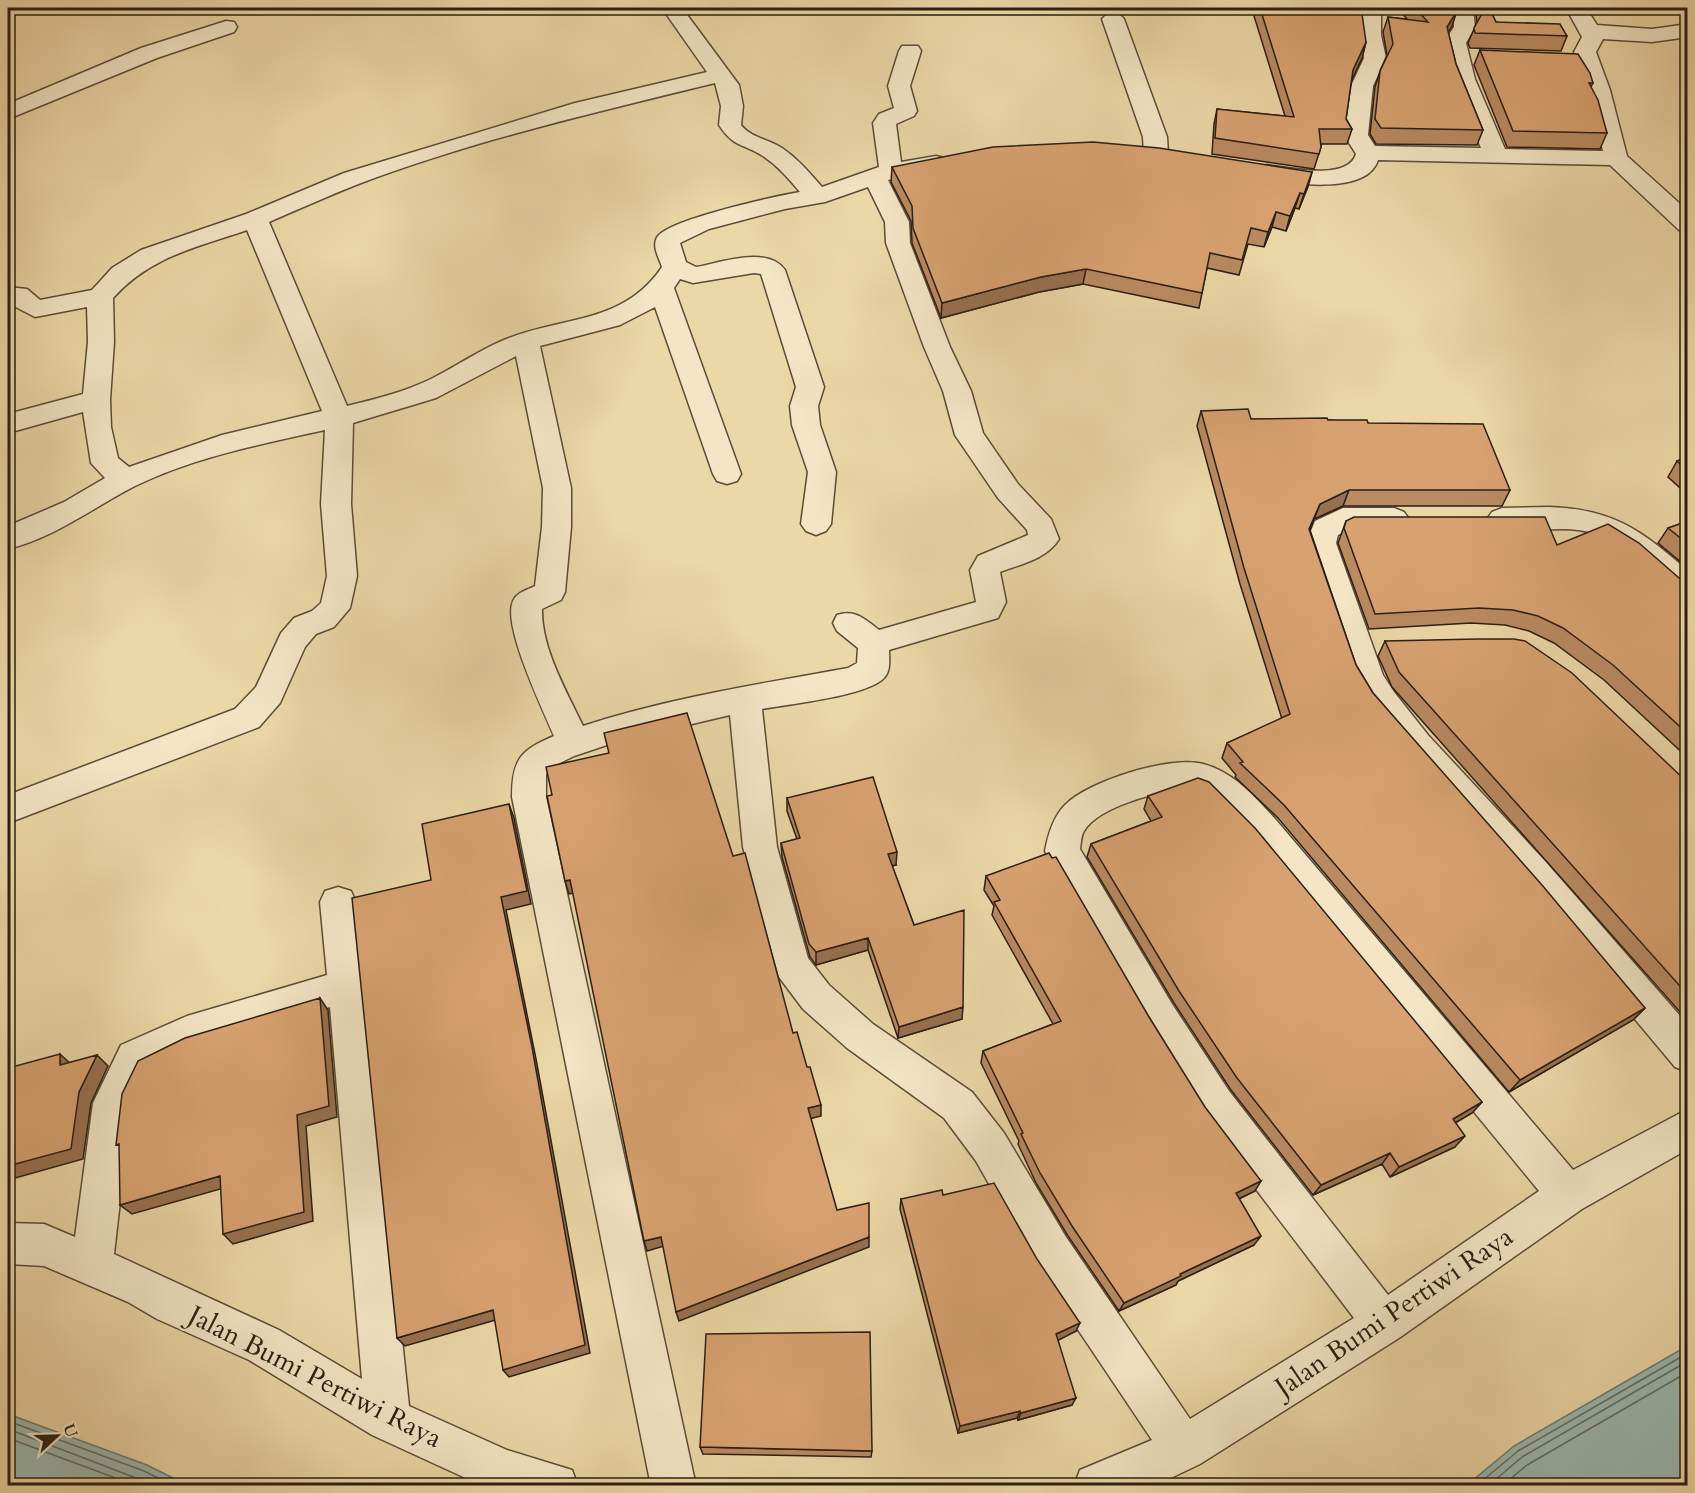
<svg xmlns="http://www.w3.org/2000/svg" width="1695" height="1493" viewBox="0 0 1695 1493" font-family="Cardo,serif">
<style>
.water{fill:#9bb8b0;stroke:#6e7a72;stroke-width:1.5}
.lines{fill:none;stroke-linecap:round;stroke-linejoin:round}
.shore{stroke:#636b62;stroke-width:1.5}
.minor-casing{stroke:#5b4c38;stroke-width:3}
.minor{fill:#f3e5c5;fill-rule:evenodd}
.wall{fill:#ba8a61;stroke:#2b1e14;stroke-width:1.5}
.shaded-wall{fill:#97714f;stroke:#2b1e14;stroke-width:1.5}
.building{fill:#d8a171;stroke:#2b1e14;stroke-width:1.5}
.labels{text-anchor:middle;dominant-baseline:central;stroke-width:4.5;stroke-linejoin:round;paint-order:stroke}
.near-street-label{font-size:27px;fill:#2b1e14;stroke:#f3e5c5}
</style>
<rect width="100%" height="100%" fill="#ecd7a6"/>
<filter id="stains"><feTurbulence type="fractalNoise" baseFrequency=".00333" numOctaves="4"/><feColorMatrix values="0 0 0 0 .2 0 0 0 0 .09 0 0 0 0 .02 0 0 0 .5 -.17"/></filter>
<radialGradient id="worn" r=".72"><stop offset=".6" stop-color="#630" stop-opacity="0"/><stop offset="1" stop-color="#630" stop-opacity=".3"/></radialGradient>
<path class="water" d="M1687 1346V1485H1467L1514 1446Z
M8 1414 147 1465 187 1485H8Z"/>
<g class="lines">
<path class="shore" d="M8 1421 144 1471 174 1486
M8 1429 157 1486
M8 1438 137 1486
M1476 1486 1518 1451 1688 1353
M1488 1486 1522 1457 1688 1361
M1502 1486 1527 1465 1688 1372"/>
<g class="minor-casing">
<path id="minor" d="M662 8H682L739 85 743 106 741 125C751 138 769 139 782 148 798 159 809 172 822 187L879 167 873 123 879 114 894 108 888 86 899 51 902 46H918L921 51 910 86 917 111 914 116 896 124 901 162 936 156 944 158 948 163 944 168 888 180 909 222 910 243 950 347 971 391 983 433 1018 484 1051 519 1059 539C1047 559 1021 564 1000 572L1006 602 998 618 889 650C889 659 891 671 884 678 867 696 789 704 762 709L777 847 808 958 829 985 873 1024 972 1092 1004 1133 1066 1237 1190 1419 1354 1318 1201 1117 1146 1028 1050 861 1045 851C1048 835 1053 817 1065 805 1088 781 1171 755 1203 764 1234 772 1255 797 1276 820L1573 1170 1688 1109V1149L1582 1209 1399 1338 1200 1464 1154 1486H1074L1080 1470 1152 1440 1036 1267 976 1161 944 1118 847 1048 803 1009 779 977 743 847 730 715 616 742 574 756 552 767 546 774V797L696 1486H651L512 797C512 760 520 750 554 736 543 709 502 626 513 601 517 592 527 590 535 586L542 527 543 488 516 356 436 398 353 423 351 504 357 576 350 608 334 627 316 634 305 647 280 703 259 727 8 823V795L235 709 256 687 281 633 294 618 312 611 321 603 327 576 321 504 325 430C262 444 194 457 135 486 94 507 54 538 8 549V526L64 502 105 478 91 463 83 412 8 433V414L83 394 88 342 87 307 35 317 8 303V287L27 289 40 300 92 290 112 268 141 250 246 214 344 173 575 103 707 72ZM715 83 721 106 719 125C734 148 743 143 763 156 778 166 789 179 800 192 776 196 671 219 658 236 651 245 659 258 662 267 623 325 561 316 504 340 478 351 455 367 431 379 404 392 376 399 347 406L269 222C299 209 330 195 361 183 476 140 596 112 715 83ZM868 187 885 222 886 243 924 347 943 391 955 435 998 498 1027 530 1028 535 978 556 970 570 976 602 879 630C865 619 855 609 837 615L833 623 837 631 858 648 857 663 848 668C759 684 669 698 583 726 567 692 541 648 542 609L561 600 565 592 571 527V488L540 346 620 325 655 307 713 474 717 481 727 484 737 481 741 474 674 288 680 279 693 283 754 273 761 274 796 387 790 406 792 425 808 472 801 524 806 531 816 535 826 531 831 524 836 472 820 425 818 406 824 387 785 270C768 245 720 263 696 267L686 262 680 243 709 229 785 209 825 202ZM247 230 322 411 222 435 129 467 118 458 111 427 110 400 114 342 113 298C151 256 195 248 247 230ZM1183 789 1197 790 1205 794 1251 840 1539 1191 1388 1295 1229 1091 1172 1004 1080 849C1081 843 1081 836 1084 831 1098 807 1156 792 1183 789Z
M1361 8H1381V35L1386 58 1373 86 1368 135 1375 146 1481 148 1453 79 1444 42 1454 27 1453 8H1473L1475 27 1466 43 1475 79 1505 149 1603 151 1588 90 1574 52 1582 37 1566 8H1586L1597 25 1652 29 1688 24V37L1652 42 1603 39 1596 52 1610 90 1627 156 1688 211V232L1679 230 1610 165 1378 160C1367 196 1286 184 1259 177L1255 172 1259 167 1267 165C1289 168 1348 181 1356 154L1344 135 1351 86 1364 58 1359 35Z
M1113 13 1120 15 1124 19 1167 137 1168 154 1164 159H1148L1144 154 1143 137 1102 19 1106 15Z
M226 21 234 22 237 27 234 32 157 58 8 119V104L141 48Z
M1549 507C1613 509 1641 530 1688 571V600C1655 590 1633 548 1598 535 1564 521 1526 537 1492 526L1487 519 1492 512 1502 508Z
M1343 508H1394L1404 512 1409 519 1404 526C1383 533 1358 524 1338 535L1336 543 1383 675 1394 692 1428 735 1545 861 1688 1025V1072L1675 1067 1520 882 1405 754 1371 710 1352 679 1306 543 1315 521Z
M338 887 351 891 356 902 409 1406 507 1450 572 1470 578 1486H483L372 1435 249 1360 157 1319 128 1302 44 1266 8 1264V1223L44 1224 75 1237 93 1103 121 1045 187 1016 327 975 320 902 325 891ZM330 1007 362 1379 279 1330 114 1254 131 1105 147 1071 194 1048Z"/>
</g>
<use href="#minor" class="minor"/>
</g>
<path class="wall" d="M1256 8H1310L1366 42 1362 58 1352 78 1346 119 1352 129 1347 144H1321V147L1314 169 1212 154 1214 124 1217 109 1285 116 1254 16Z
M1397 8H1457L1452 26 1448 32 1456 64 1483 130 1477 145 1376 144 1370 134 1375 87 1380 71 1387 55 1383 32 1388 17 1407 19Z
M1470 8H1489L1496 22 1567 36 1561 51 1470 48 1468 43 1477 22 1475 8Z
M1480 50 1593 83 1591 87 1607 133 1600 149 1507 147 1474 65Z
M892 167 1312 172 1299 209 1295 208 1286 231 1272 227 1264 247 1248 244 1239 275 1207 268 1199 308 1083 284 1039 292 941 318 912 243 911 221 891 182Z
M1201 411 1251 419 1328 420 1368 423 1510 490 1502 506H1343L1314 519 1310 530 1356 665 1373 693 1645 1008 1633 1020 1509 1092 1278 818 1235 777 1236 775 1222 758 1227 743 1282 719 1240 584 1197 426Z
M1688 457V495L1668 477 1677 461Z
M1346 521 1557 545 1688 584V758L1604 680 1554 643 1529 631 1505 625 1471 623 1369 629 1338 543Z
M1688 521V568L1658 543 1668 528Z
M1385 641 1688 781V1021L1392 687 1378 656Z
M1148 796 1482 1102 1472 1113 1455 1123V1147L1390 1177 1382 1164 1313 1195 1231 1090 1174 1003 1087 857 1091 844 1151 821 1144 809Z
M787 798 896 865 892 866 914 925 962 1019 898 1038 868 950 816 965 810 957 782 857 781 843 797 839 787 811Z
M986 876 1149 1017 1255 1191 1239 1199 1254 1245 1178 1281 1176 1285 1119 1311 1068 1236 1036 1183 1018 1144 1019 1141 981 1063 983 1051 1053 1024 992 915 994 906 984 890Z
M901 1199 1076 1331 1058 1340 1072 1405 1018 1420 1017 1418 958 1433 900 1209Z
M700 1447 872 1451 871 1457 703 1454Z"/>
<path class="shaded-wall" d="M1457 11 1452 26 1442 43 1447 27Z
M1366 42 1362 58 1349 86 1353 70Z
M1312 172 1308 187 1299 209 1304 194Z
M1300 193 1295 208 1286 231 1290 216Z
M1276 212 1272 227 1264 247 1268 232Z
M1086 269 1083 284 1039 292 941 318 942 303 1041 277Z
M1349 490 1343 506 1314 519 1304 544 1320 504Z
M509 804 514 818 531 904 506 910 536 1059 590 1353 509 1377 503 1370 501 897Z
M897 852 896 865 887 867 888 854Z
M570 880 574 893 569 894 565 881Z
M868 938V950L816 965V952Z
M320 998 328 1010 337 1117 306 1126 313 1221 233 1244 223 1234 297 1115Z
M963 1007 962 1019 898 1038 899 1027Z
M1645 1008 1633 1020 1509 1092 1520 1080Z
M60 1054 72 1065H60Z
M97 1055 108 1066 91 1103 83 1159 8 1180V1166L79 1092Z
M1482 1102 1472 1113 1443 1130 1453 1119Z
M821 1105V1116L809 1119 808 1108Z
M1465 1136 1455 1147 1390 1177 1399 1167Z
M1390 1153 1382 1164 1313 1195 1321 1185Z
M220 1176 231 1186 132 1214 120 1205Z
M1261 1181 1255 1191 1230 1203 1236 1193Z
M1261 1236 1254 1245 1178 1281 1176 1285 1119 1311 1124 1303 1180 1274Z
M661 1237 664 1246 647 1251 644 1241Z
M869 1237V1247L679 1321 676 1312Z
M493 1310 499 1319 405 1346 397 1338Z
M1080 1323 1076 1331 1053 1343 1056 1334Z
M1076 1398 1072 1405 1018 1420 1021 1413Z
M1020 1411 1017 1418 958 1433 960 1426Z"/>
<path class="building" d="M1260 8H1310L1362 14 1366 42 1353 70 1346 119 1352 129H1319L1321 147 1319 154 1215 138 1217 109 1294 117Z
M1415 8H1457V11L1447 27 1456 64 1483 130 1381 128 1375 119 1380 71 1393 44 1388 17 1428 22Z
M1482 8H1489L1496 22 1560 24 1567 36 1475 33 1474 28 1483 12Z
M1480 50 1578 54 1590 73 1593 83H1589L1598 100 1607 133 1513 131Z
M1093 142 1159 148 1312 172 1304 194 1300 193 1290 216 1276 212 1268 232 1251 228 1242 260 1210 253 1202 293 1086 269 1041 277 942 303 913 228 912 206 892 167 993 147Z
M1248 409 1251 419 1327 418 1328 420H1367L1368 423 1483 424 1510 490H1349L1320 504 1309 529 1356 665 1373 693 1542 885 1645 1008 1520 1080 1284 805 1240 763 1243 762 1227 743 1290 714 1244 568 1201 411Z
M1688 457V471L1677 461Z
M1354 517H1545L1557 545 1608 524 1639 543 1686 584H1688V734L1613 665 1563 628 1538 616 1513 610 1479 608 1375 614 1344 528 1346 521Z
M1688 521V544L1668 528Z
M1478 639H1514L1525 641 1572 673 1686 781H1688V995L1399 672 1385 641Z
M687 713 733 856 745 853 793 1033 797 1032 807 1067H810L821 1105 808 1108 837 1210 869 1203V1237L676 1312 661 1237 644 1241 570 880 565 881 547 796 552 795 546 767 609 753 604 733Z
M873 777 897 852 888 854 914 925 964 910 963 1007 899 1027 868 938 816 952 809 944 781 843 800 838 787 798Z
M1198 778 1209 782 1255 828 1482 1102 1453 1119 1465 1136 1399 1167 1390 1153 1321 1185 1237 1078 1179 991 1091 844 1162 817 1148 796Z
M509 804 527 891 501 897 532 1047 585 1345 503 1370 493 1310 397 1338 352 898 431 880 422 824Z
M1049 853 1052 858 1056 857 1149 1017 1205 1107 1261 1181 1236 1193 1261 1236 1180 1274 1181 1276 1124 1303 1072 1226 1040 1173 1021 1134 1023 1133 983 1051 1061 1021 994 902 1000 900 986 876Z
M320 998 329 1106 297 1115 304 1212 223 1234 220 1176 120 1205 119 1144 116 1145 122 1094 138 1061 185 1038Z
M60 1054V1065L97 1055 79 1092 71 1149 8 1166V1068Z
M994 1183 1037 1259 1080 1323 1056 1334 1076 1398 1021 1413 1020 1411 960 1426 901 1199 942 1190 943 1195Z
M870 1332 872 1451 700 1447 706 1334Z"/>
<g class="labels">
<g class="near-street-label">
<text transform="translate(1394 1312) rotate(-34)">Jalan Bumi Pertiwi Raya</text>
<text transform="translate(315 1377) rotate(27)">Jalan Bumi Pertiwi Raya</text>
</g>
</g>
<rect width="1695" height="1493" fill="none" stroke="#ecd7a6" stroke-width="30"/>
<rect x="9" y="9" width="1677" height="1475" fill="none" stroke="#2b1e14" stroke-width="3"/>
<rect x="15" y="15" width="1665" height="1463" fill="none" stroke="#2b1e14" stroke-width="1.5"/>
<g transform="translate(57 1436) rotate(68)" stroke="#f3e5c5" stroke-width="4.5" paint-order="stroke">
<path d="M0-4.5L10 22L0 15L-10 22Z" fill="#2b1e14"/>
<text y="-9" font-size="16" font-weight="bold" text-anchor="middle" fill="#2b1e14">U</text>
</g>
<rect width="100%" height="100%" filter="url(#stains)"/>
<rect width="100%" height="100%" fill="url(#worn)"/>
</svg>
